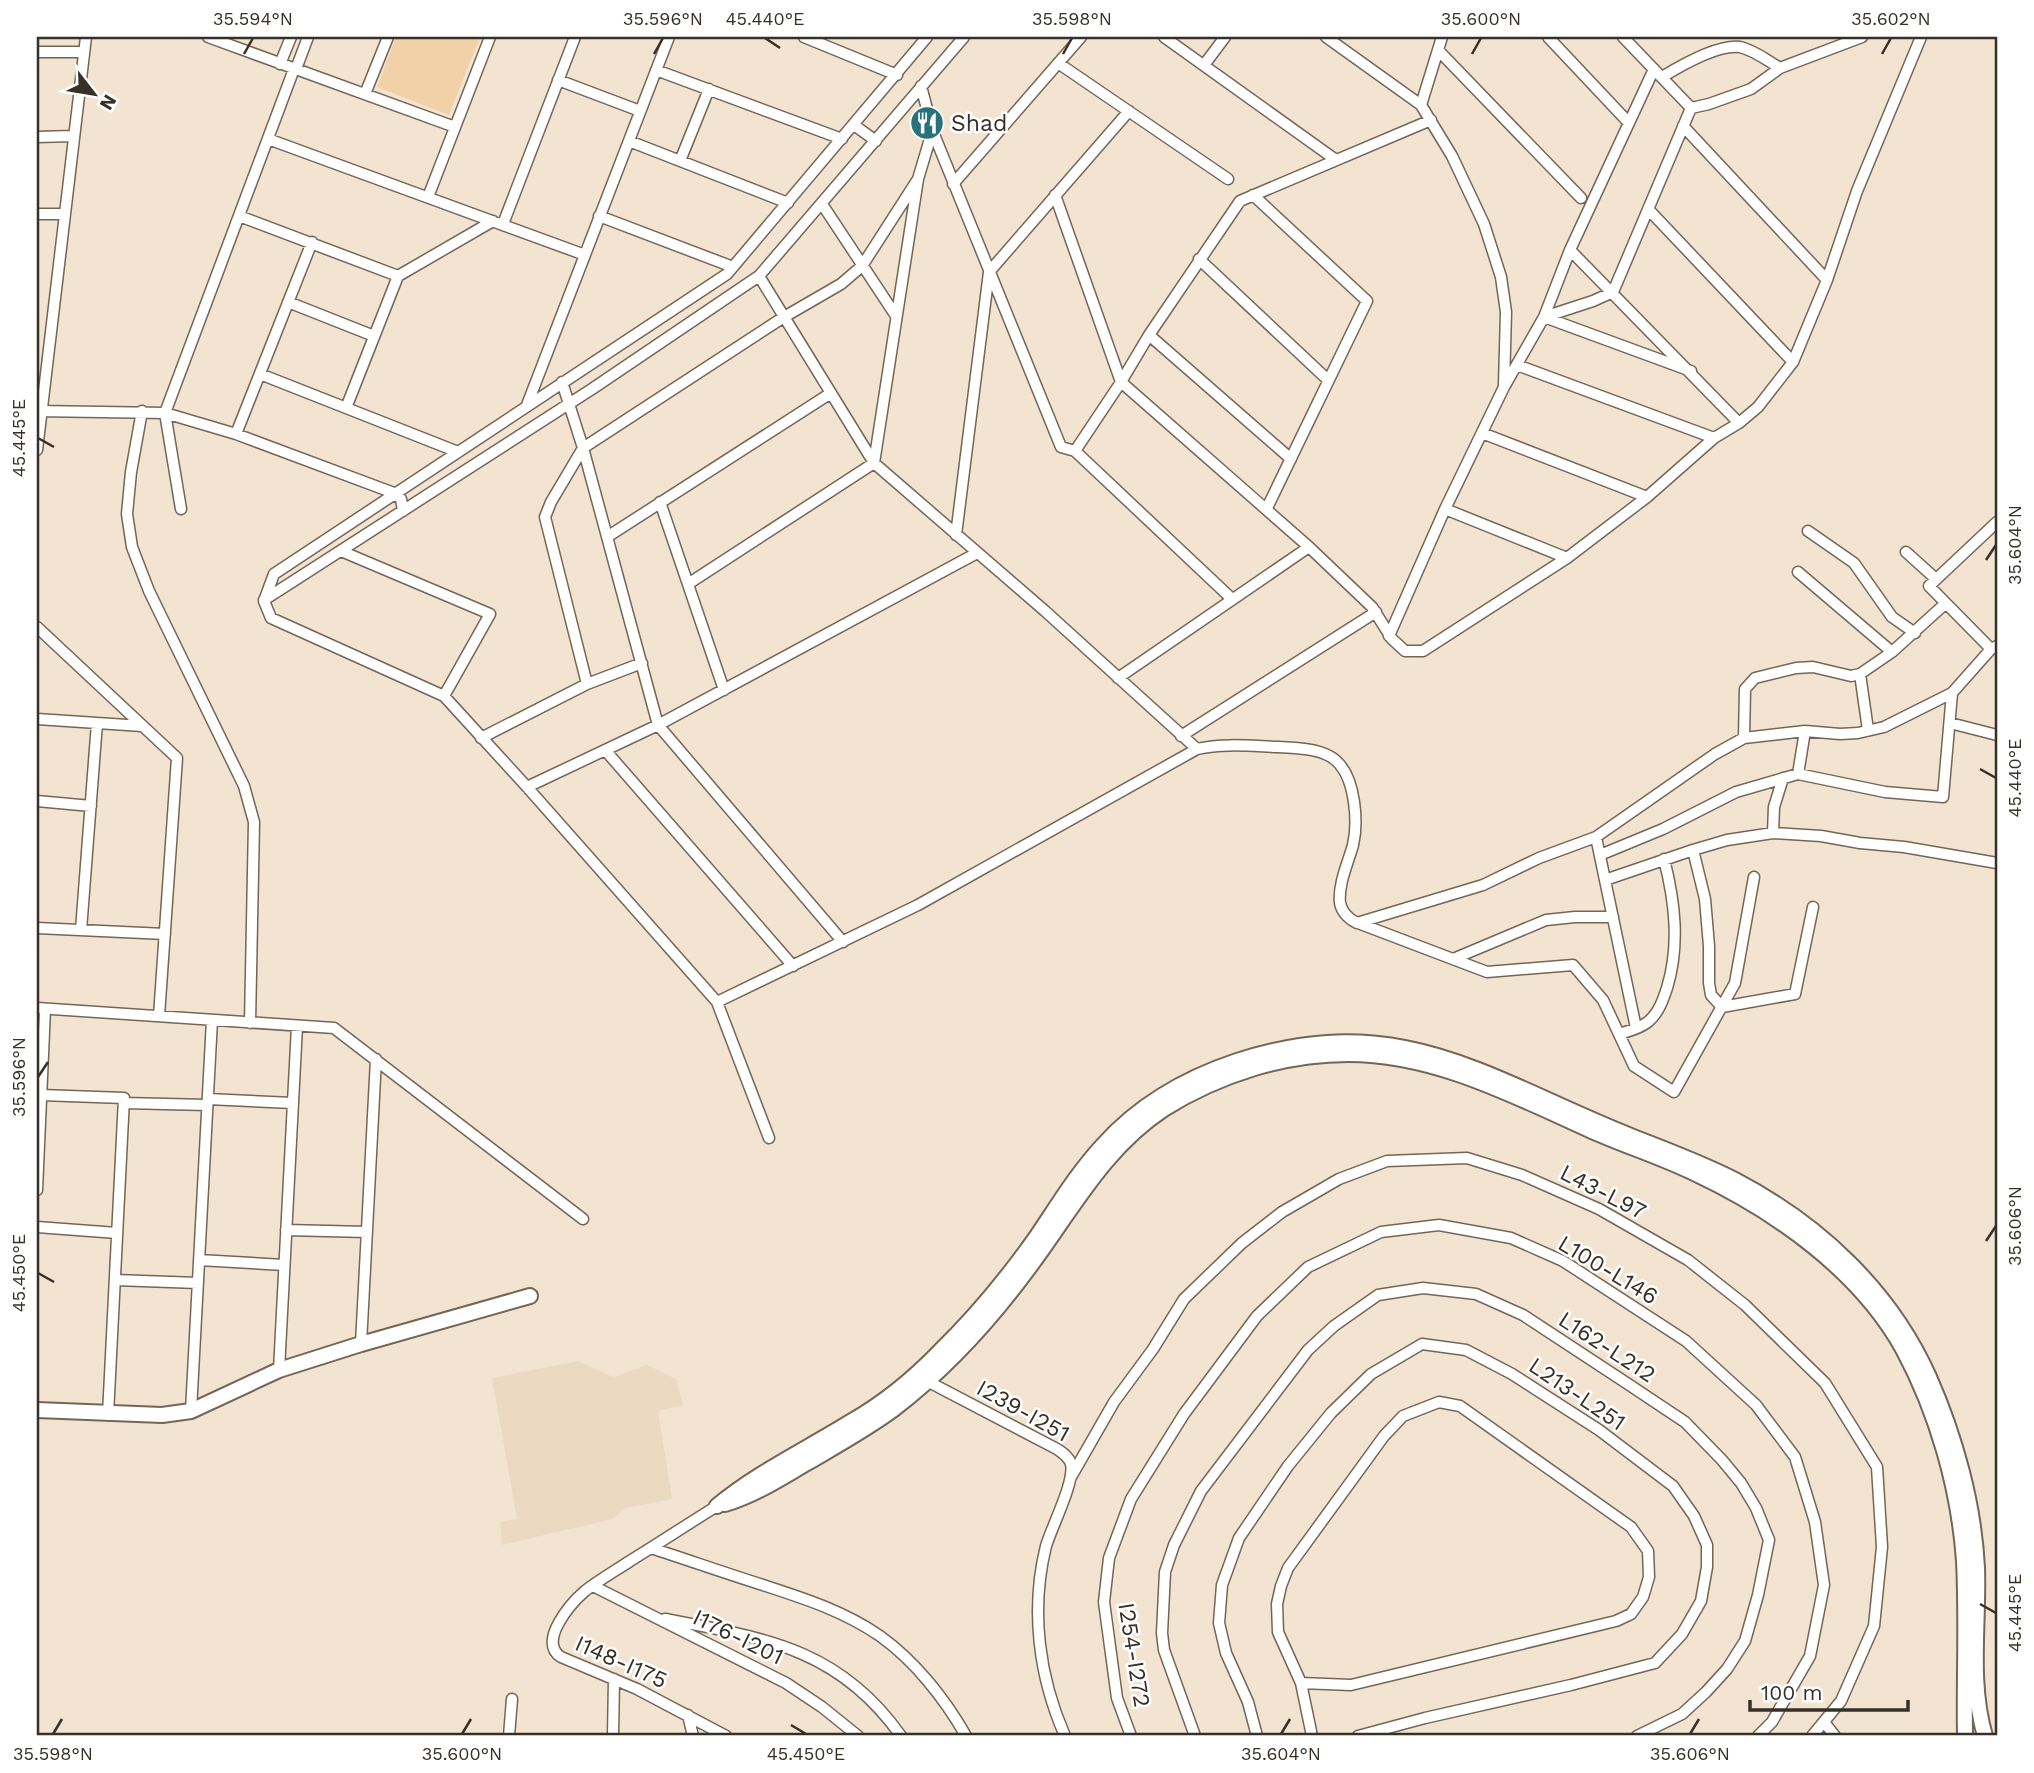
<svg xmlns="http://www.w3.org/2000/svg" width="2034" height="1773" viewBox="0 0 2034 1773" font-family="'Work Sans',sans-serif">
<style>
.built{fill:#ecd9c1}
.green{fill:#f2d1a8}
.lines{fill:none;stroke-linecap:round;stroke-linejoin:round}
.street-casing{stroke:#736656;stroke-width:13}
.secondary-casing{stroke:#736656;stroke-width:18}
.street{stroke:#fff;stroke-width:10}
.secondary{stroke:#fff;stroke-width:14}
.ticks{fill:none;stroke:#363029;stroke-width:2.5}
.labels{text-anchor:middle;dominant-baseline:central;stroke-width:5;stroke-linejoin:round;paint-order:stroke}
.poi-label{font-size:23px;fill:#363029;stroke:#fff;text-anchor:start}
.street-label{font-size:23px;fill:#363029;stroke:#fff}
.neatline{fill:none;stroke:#363029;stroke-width:2.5}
.ticks-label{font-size:18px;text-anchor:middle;fill:#363029}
</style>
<rect width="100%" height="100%" fill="#f3e4d2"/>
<path class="built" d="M579 1361 613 1377 647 1365 676 1379 683 1405 658 1411 672 1499 625 1508 613 1519 502 1545 500 1522 517 1519 492 1378Z"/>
<path class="green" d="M396 37H480L449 115 377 87Z"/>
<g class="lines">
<g class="street-casing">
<path id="street" d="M208 37 455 127
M804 37 897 75
M1164 37 1336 160
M1326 37 1421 105 1452 156 1484 224 1501 277 1506 312 1504 385
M1548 37 1629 123
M1623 37 1691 108
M1438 50 1581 198
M37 52H83
M1058 63 1228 179
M280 64 291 37
M1204 65 1225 37
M296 69 308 37
M656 70 842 139
M1662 77C1680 66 1718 44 1740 47 1754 50 1768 61 1780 68
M558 80 640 111
M921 86 933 132 1061 447 1075 451 1121 382 1149 335 1240 201 1431 120
M365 94 388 37
M1421 105 1442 37
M1691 108 1709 104 1751 89 1780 68 1862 37
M854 125 876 141
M1683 126 1827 280
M37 137 73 136
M268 139 585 255
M629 141 788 203
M680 161 709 89
M953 184 1081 37
M1055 195 1121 382 1309 547 1372 607 1392 639 1405 651H1423L1567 558 1647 497 1714 438 1739 423 1758 407 1793 362 1827 280 1857 191 1921 37
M1253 195 1367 301 1267 508
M428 197 490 37
M822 204 896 316
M1648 209 1793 362
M37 214H64
M239 216 398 276
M599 216 733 267
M503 224 575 37
M1570 250 1739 423
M1199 259 1328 380
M759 276 874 463 1045 611 1197 749
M288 302 374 336
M1149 335 1291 459
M1517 365 1714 438
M1691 371 1544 317 1593 301 1613 292 1691 108
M260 374 458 452
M562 382 583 448 658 725 843 942
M527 405 669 37
M346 408 398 276 493 221
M37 411 165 413 236 434 394 493 401 499 403 511
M142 411 131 472 127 514 132 547 149 591 244 786 254 822 250 1023
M1482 433 1647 497
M236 434 312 242
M37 450 86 37
M1075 451 1232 599
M660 502 724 690
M181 509 165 413 294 69
M1445 509 1567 558
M1808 531 1854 563 1892 617 1915 633
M956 535 989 272 1129 111
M607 537 831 393
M341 551 490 614 444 696
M1906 552 1936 579
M1798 572 1892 652
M688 584 874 463 918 179 932 132
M264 600 592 389 759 276 964 37
M37 627 177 758 159 1016
M1389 636 1445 509 1504 387 1544 317 1570 250 1654 69
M1991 649 1929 586 1997 522
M1860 674 1868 730
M1118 678 1309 547
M587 684 545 517 551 502 583 448 784 317 841 284 862 266 918 179
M37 719 142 726
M1950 723 1997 735
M1181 736 1376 612
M481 738 587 684 642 663
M1744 738 1745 689 1755 678 1796 668 1813 667 1851 676 1860 674 1892 652 1946 603
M605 750 793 966
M1798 774 1805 731
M527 787 658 725 977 553
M37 801 91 806
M1773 833 1774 807 1783 778
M1596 837 1636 1028
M1693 850 1705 899 1709 946V983L1711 995 1722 1007
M1600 855 1663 829 1736 792 1798 774 1885 792 1943 797 1952 693
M1605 880 1693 850 1727 840 1773 833 1821 836 1860 843 1904 847 1997 863
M1358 923 1487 972 1573 965 1603 1000 1634 1066 1674 1092 1735 983 1754 877
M37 928 165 934
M81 930 97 723
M1453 959 1546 920 1575 917H1613
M717 1002 918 905 1197 749C1224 743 1250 746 1278 747 1323 749 1347 752 1354 802 1356 816 1356 832 1353 845 1348 863 1338 884 1340 903 1342 913 1349 919 1357 923L1483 885 1539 858 1596 837 1715 754 1744 738 1805 731 1840 734 1858 733 1884 727 1952 693 1991 649 1997 646
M1722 1007 1795 994 1813 907
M37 1008 334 1028 583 1219
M1619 1034C1629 1031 1641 1028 1649 1021 1659 1012 1663 1000 1667 988 1680 945 1675 902 1664 859
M41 1095 124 1098 108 1415
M208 1099 293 1103
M124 1103 207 1105
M769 1138 717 1002 527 787 444 696 271 618 264 601 274 574 727 274 927 37
M37 1190 45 1009
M37 1227 117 1233
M286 1230 367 1232
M199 1260 284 1265
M115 1280 198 1283
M361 1344 376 1059
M279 1370 297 1026
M927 1381 1057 1449C1063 1453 1069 1457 1071 1464 1075 1482 1052 1526 1046 1546 1030 1610 1039 1677 1065 1736
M191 1411 212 1020
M1071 1477 1114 1402 1153 1349 1184 1299 1242 1243 1282 1212 1339 1179 1387 1161 1467 1158 1522 1175 1599 1209 1688 1260 1745 1305 1825 1383 1877 1467 1882 1547 1874 1626 1841 1701 1812 1736
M717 1506C688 1524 659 1543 630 1561 615 1571 599 1580 585 1591 571 1603 537 1642 561 1657L637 1689 726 1736
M651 1548C688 1560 725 1573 763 1585 803 1598 844 1611 880 1636 915 1661 945 1699 966 1736
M593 1586 786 1683 822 1707 858 1736
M665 1619C764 1638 839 1648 901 1736
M1301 1683 1351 1685 1616 1621 1631 1614 1643 1597 1649 1577 1648 1551 1631 1527 1460 1406 1439 1402 1403 1416 1384 1436 1288 1568 1281 1586 1277 1604 1278 1632 1301 1683 1312 1736
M688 1715 693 1736
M1824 1722 1835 1736
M509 1736 512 1699
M613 1736 614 1679
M1131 1736 1117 1698 1104 1602 1109 1558 1131 1499 1184 1414 1257 1316 1308 1267 1381 1232 1439 1225 1511 1238 1563 1261 1686 1341 1756 1405 1795 1457 1815 1522 1824 1585 1810 1656 1772 1722 1758 1736
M1195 1736 1164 1650 1162 1633 1165 1572 1174 1545 1201 1491 1308 1350 1334 1326 1378 1295 1423 1288 1476 1294 1523 1315 1628 1384 1685 1422 1722 1460 1741 1483 1756 1508 1769 1540 1758 1595 1745 1641 1727 1669 1706 1692 1682 1714 1637 1736
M1257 1736 1248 1702 1226 1653 1219 1623 1222 1585 1239 1538 1288 1466 1331 1413 1371 1374 1422 1344 1466 1350 1512 1374 1599 1430 1673 1486 1694 1516 1707 1545V1567L1701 1601 1682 1634 1655 1663 1571 1685 1425 1718 1358 1736"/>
</g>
<g class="secondary-casing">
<path id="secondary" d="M37 1410 162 1415 191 1411 279 1370 361 1344 530 1296
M725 1504C755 1495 781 1478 807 1463 836 1446 867 1429 894 1409 942 1372 986 1325 1022 1277 1068 1218 1100 1151 1164 1109 1218 1075 1284 1054 1348 1054 1435 1054 1514 1096 1592 1131 1626 1146 1661 1157 1694 1173 1775 1211 1859 1270 1903 1349 1937 1412 1959 1489 1964 1561 1967 1619 1964 1678 1965 1736
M717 1506C758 1472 807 1449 852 1421 885 1402 914 1378 940 1351 976 1316 1008 1277 1037 1236 1058 1205 1077 1173 1103 1145 1139 1105 1186 1078 1237 1061 1400 1008 1488 1079 1631 1136 1666 1150 1702 1163 1735 1180 1819 1224 1890 1290 1929 1377 1955 1436 1974 1504 1977 1568 1979 1624 1969 1682 1985 1736"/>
</g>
<use href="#street" class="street"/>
<use href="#secondary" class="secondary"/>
</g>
<path class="ticks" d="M765 38 780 48M244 54 253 38M654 54 663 38M1063 54 1072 38M1472 54 1481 38M1882 54 1891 38M38 438 54 447M1986 560 1996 545M1980 769 1996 778M38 1077 48 1062M1986 1241 1996 1226M38 1273 54 1282M1980 1604 1996 1613M791 1725 806 1734M53 1734 62 1719M462 1734 471 1719M1281 1734 1290 1719M1690 1734 1699 1719"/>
<defs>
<g id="restaurant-disc" transform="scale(1.75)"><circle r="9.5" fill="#29727b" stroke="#fff"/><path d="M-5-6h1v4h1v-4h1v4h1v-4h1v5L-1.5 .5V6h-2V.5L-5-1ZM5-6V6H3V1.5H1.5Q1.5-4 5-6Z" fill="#fff"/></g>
</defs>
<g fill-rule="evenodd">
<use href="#restaurant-disc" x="927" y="123"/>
</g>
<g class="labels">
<g class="poi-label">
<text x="951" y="123">Shad</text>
</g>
<g class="street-label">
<text transform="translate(1603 1192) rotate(27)">L43-L97</text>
<text transform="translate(1608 1270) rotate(31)">L100-L146</text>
<text transform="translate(1607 1347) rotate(33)">L162-L212</text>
<text transform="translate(1577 1394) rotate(34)">L213-L251</text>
<text transform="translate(1023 1411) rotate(29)">I239-I251</text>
<text transform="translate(738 1637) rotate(26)">I176-I201</text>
<text transform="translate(1134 1655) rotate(81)">I254-I272</text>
<text transform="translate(621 1662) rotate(24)">I148-I175</text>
</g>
</g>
<rect width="2034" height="1773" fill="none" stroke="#ffffff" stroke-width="77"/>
<g transform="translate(94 94) rotate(121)" stroke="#ffffff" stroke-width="5" paint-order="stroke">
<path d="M0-5L12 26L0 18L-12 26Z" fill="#363029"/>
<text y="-10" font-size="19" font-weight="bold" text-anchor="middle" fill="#363029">N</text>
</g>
<path d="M1750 1700v10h158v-10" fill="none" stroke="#363029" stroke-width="3.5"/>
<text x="1761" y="1700" font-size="21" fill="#363029" stroke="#ffffff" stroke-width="5" paint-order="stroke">100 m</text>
<rect x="38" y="38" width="1958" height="1696" class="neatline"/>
<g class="ticks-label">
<text x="253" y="25">35.594°N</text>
<text x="663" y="25">35.596°N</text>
<text x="765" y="25">45.440°E</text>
<text x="1072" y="25">35.598°N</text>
<text x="1481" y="25">35.600°N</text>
<text x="1891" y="25">35.602°N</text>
<text transform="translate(19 438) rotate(-90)" y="6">45.445°E</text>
<text transform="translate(2015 545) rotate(-90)" y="6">35.604°N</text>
<text transform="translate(2015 778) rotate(-90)" y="6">45.440°E</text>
<text transform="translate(19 1077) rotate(-90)" y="6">35.596°N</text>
<text transform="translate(2015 1226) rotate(-90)" y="6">35.606°N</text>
<text transform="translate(19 1273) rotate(-90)" y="6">45.450°E</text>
<text transform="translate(2015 1613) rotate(-90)" y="6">45.445°E</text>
<text x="53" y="1760">35.598°N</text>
<text x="462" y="1760">35.600°N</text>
<text x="806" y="1760">45.450°E</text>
<text x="1281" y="1760">35.604°N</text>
<text x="1690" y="1760">35.606°N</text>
</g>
</svg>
